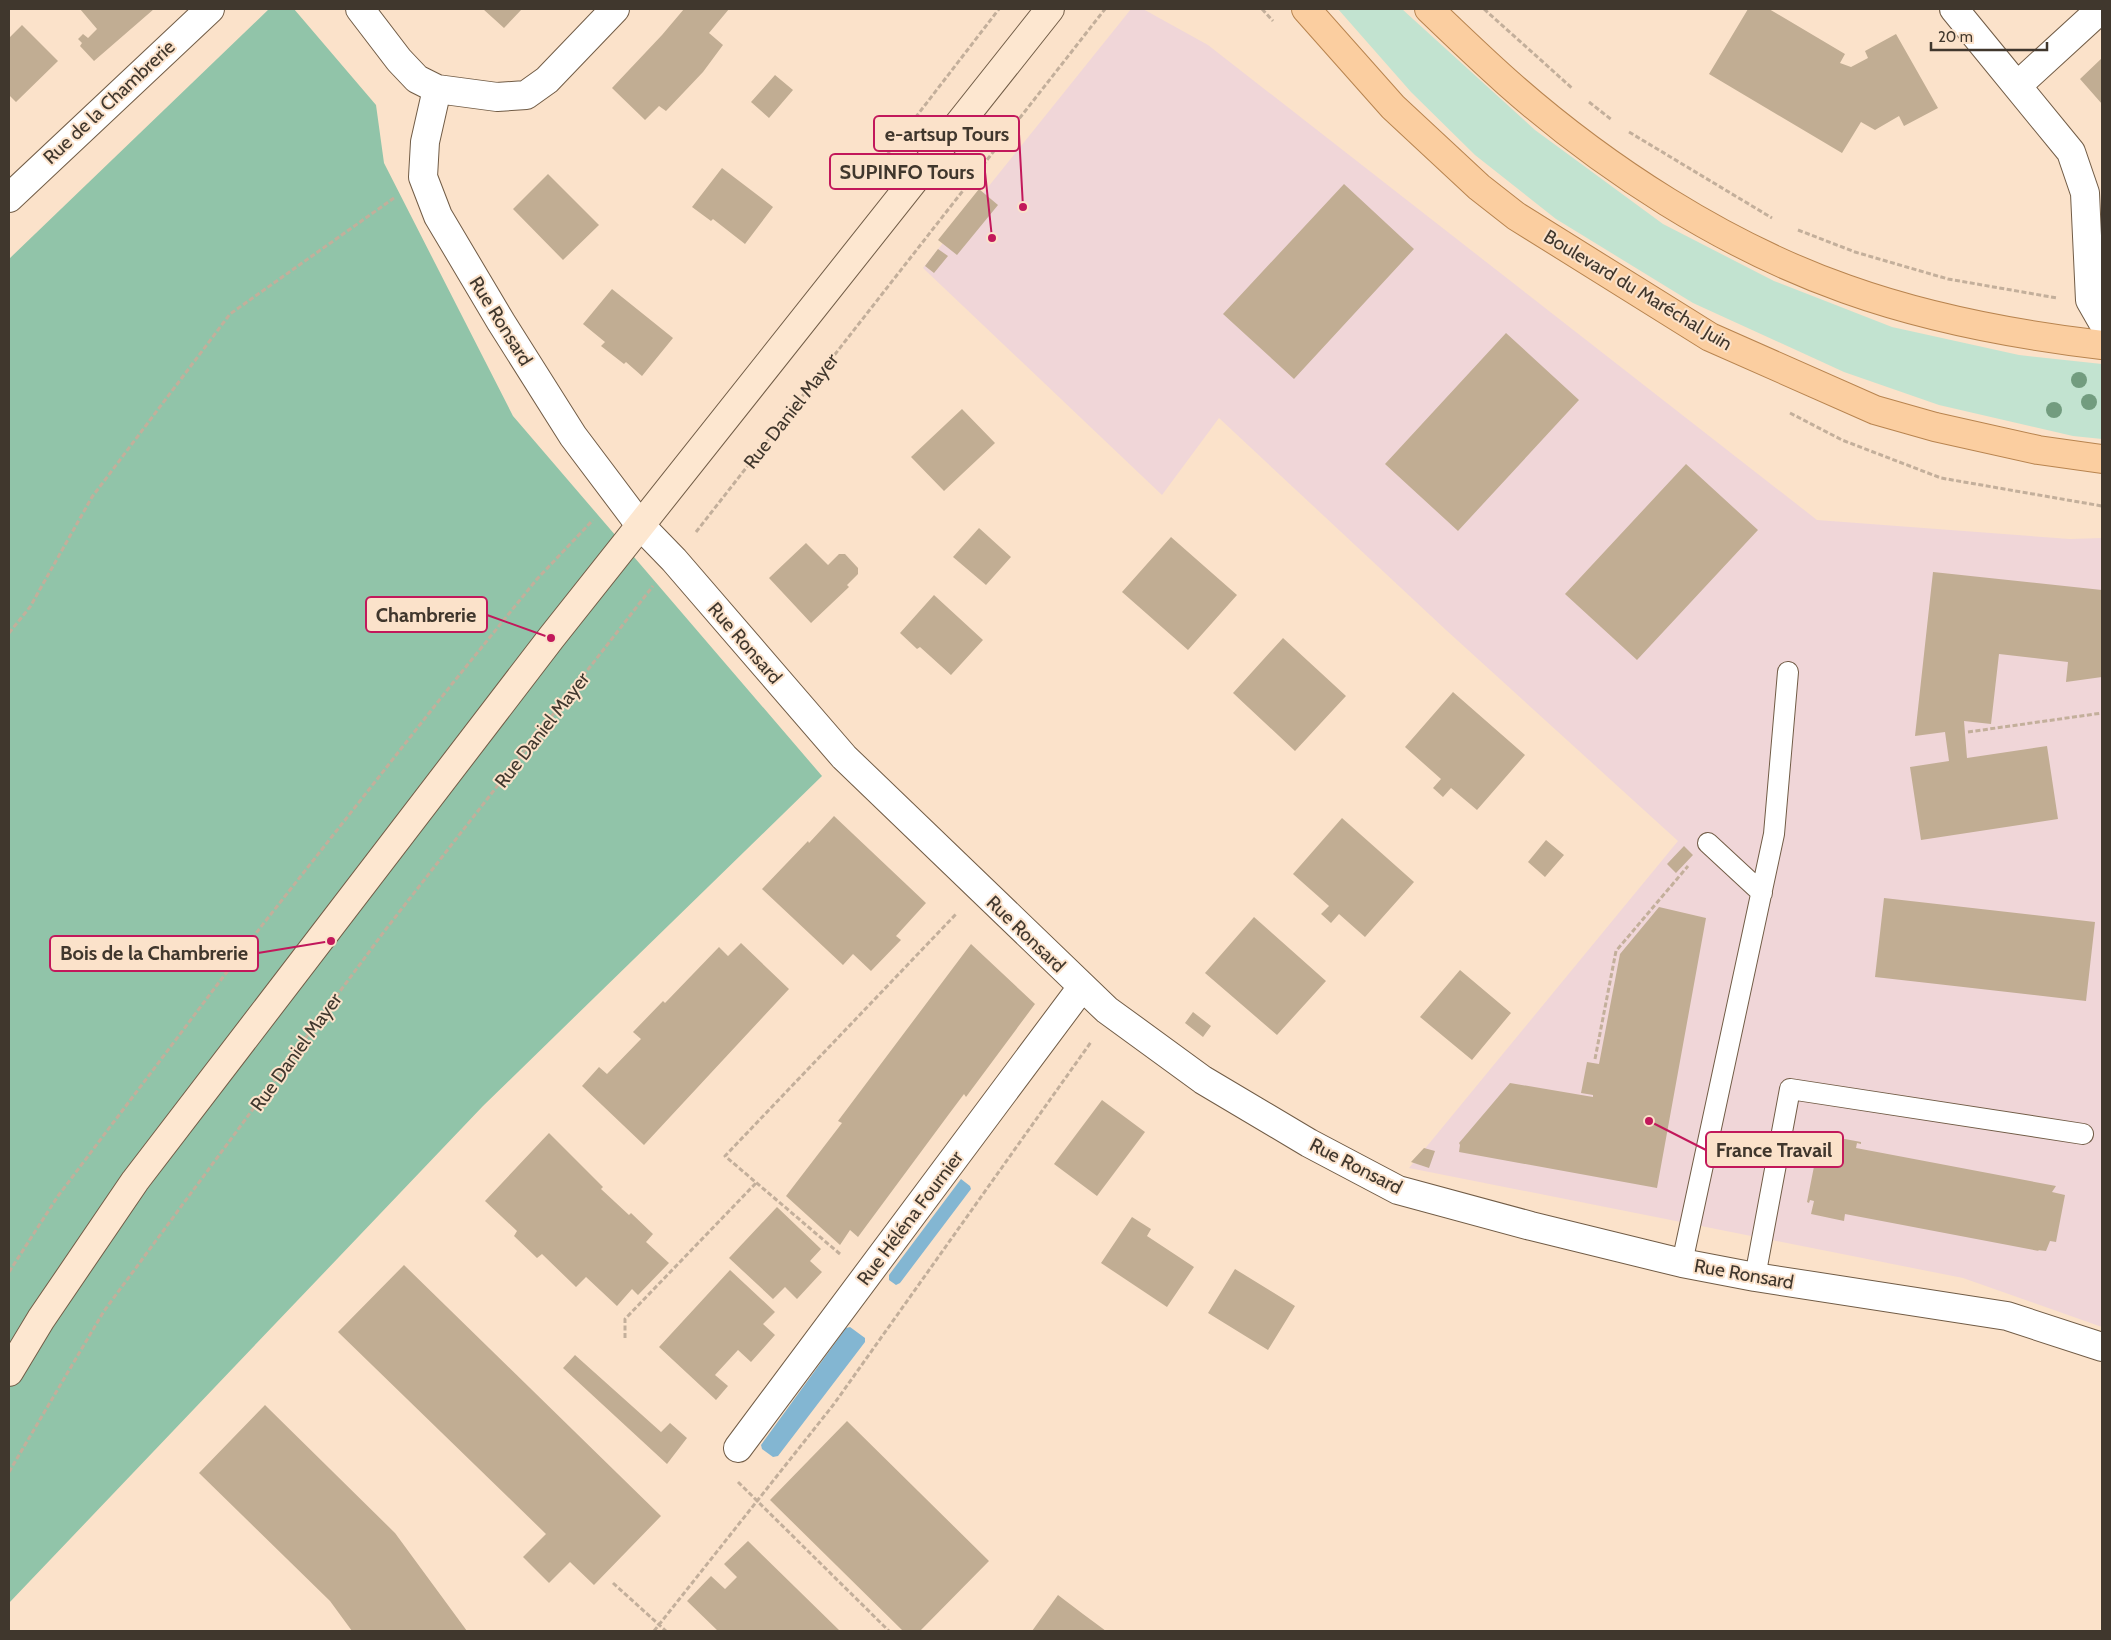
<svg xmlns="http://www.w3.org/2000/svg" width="2111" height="1640" viewBox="0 0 2111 1640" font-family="Cabin,sans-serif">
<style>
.commercial{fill:#f0d6d8}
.green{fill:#c2e3d0}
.forest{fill:#91c4a9}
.water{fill:#83b6d2}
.building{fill:#c1ad93}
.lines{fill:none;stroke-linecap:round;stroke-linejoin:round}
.service-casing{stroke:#715c46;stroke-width:22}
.minor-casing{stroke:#715c46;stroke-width:30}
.secondary-casing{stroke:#715c46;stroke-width:30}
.primary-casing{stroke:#b8844f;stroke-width:30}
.path{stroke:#c3af9b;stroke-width:3;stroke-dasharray:5 2.5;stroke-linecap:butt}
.service{stroke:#fff;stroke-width:20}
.minor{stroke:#fff;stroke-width:28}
.secondary{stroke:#fde7d0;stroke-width:28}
.primary{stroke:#fbcea0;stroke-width:28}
.tree{fill:#729c7f}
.labels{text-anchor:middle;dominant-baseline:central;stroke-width:4;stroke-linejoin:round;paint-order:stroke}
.street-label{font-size:19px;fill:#40372d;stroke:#fbe2ca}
.leader{fill:none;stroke:#c2185b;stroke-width:2}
.callout-dot{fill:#c2185b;stroke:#fbe2ca;stroke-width:2}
.callout{fill:#fbe2ca;stroke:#c2185b;stroke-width:2}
.callout-label{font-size:20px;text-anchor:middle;font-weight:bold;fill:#40372d}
</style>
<rect width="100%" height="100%" fill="#fbe2ca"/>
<path class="commercial" d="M1131 9H1143L1208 45 1817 520 2070 539 2102 538V1327L1963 1278 1409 1168 1678 841 1446 630 1219 418 1162 495 923 268Z"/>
<path class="green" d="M1338 9H1402L1535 130 1663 224 1774 281 1892 327 2019 355 2102 364V439L2073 436 1939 405 1844 372 1693 303 1556 219 1475 155 1411 92Z"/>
<path class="forest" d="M269 9H294L376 105 384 163 513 416 822 776 483 1106 9 1603V259Z"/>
<path class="water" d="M961 1179 970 1186 971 1189 900 1283 896 1285 889 1280V1275Z
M850 1327 865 1338V1342L778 1456 773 1457 762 1449 761 1445 846 1328Z"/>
<path class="building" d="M80 9H154L94 61 80 46 82 43 78 39 83 34 88 38 97 29Z
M483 9H522L504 28Z
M684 9H729L709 33 723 45 703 72 666 111 659 106 645 120 612 88 662 35Z
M1748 9H1769L1845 54 1840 63 1851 67 1868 58 1865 51 1896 34 1938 108 1904 126 1899 116 1875 130 1861 122 1842 153 1709 74Z
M22 25 58 61 16 102 9 95V38Z
M2102 58V104L2080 79Z
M775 75 793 90 769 118 751 102Z
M722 168 773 207 745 244 713 219 711 221 692 207Z
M548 174 599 225 563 260 513 209Z
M1344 184 1414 249 1294 379 1223 314Z
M979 189 998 205 957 255 938 240Z
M938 249 948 256 934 273 925 266Z
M612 289 673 338 642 376 626 362 624 364 601 346 605 342 583 324Z
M1506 333 1579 400 1458 531 1385 464Z
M962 409 995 443 944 491 911 457Z
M1686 464 1758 530 1637 660 1565 594Z
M979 528 1011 557 986 585 953 557Z
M1171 537 1237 595 1188 650 1122 592Z
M806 543 828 565 839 554H845L858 568V574L847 585 849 587 811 623 769 578Z
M1933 572 2102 590V677L2066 682 2068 662 1999 654 1991 724 1964 721 1967 758 2047 746 2058 819 1921 840 1910 767 1949 761 1945 732 1915 736Z
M934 595 983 640 951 675 920 647 917 649 900 633Z
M1283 638 1346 696 1295 751 1233 693Z
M1453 692 1525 755 1477 810 1451 788 1443 797 1433 788 1441 779 1405 747Z
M834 816 926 903 896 936 901 940 871 971 853 954 843 965 762 889 808 841 809 843Z
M1342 818 1414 882 1365 937 1339 914 1331 923 1321 914 1329 906 1293 874Z
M1546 840 1564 855 1545 877 1528 862Z
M1684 846 1693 855 1676 873 1667 864Z
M1884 898 2095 922 2086 1001 1875 977Z
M1659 907 1706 918 1657 1188 1459 1152 1460 1145 1459 1143 1510 1083 1593 1097V1095L1581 1093 1587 1062 1599 1064 1620 954Z
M1254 917 1326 981 1277 1035 1205 973Z
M741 943 789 989 644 1145 582 1086 599 1067 607 1074 641 1039 633 1032 663 1001 665 1003 719 947 728 956Z
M971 944 1035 1004 966 1097 964 1094 949 1114 858 1237 850 1230 840 1245 786 1196 842 1123 838 1121Z
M1460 970 1511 1013 1472 1060 1420 1017Z
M1193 1012 1211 1026 1203 1037 1185 1023Z
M1102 1100 1145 1132 1097 1196 1054 1164Z
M549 1133 603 1187 601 1189 629 1215 631 1213 653 1234 646 1242 669 1263 638 1295 632 1289 617 1306 586 1277 576 1287 542 1254 537 1258 514 1236 517 1231 485 1201Z
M1818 1134 1861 1142V1144L1857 1143 1856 1148 2056 1186 2052 1192 2065 1195 2056 1242 2050 1241 2046 1251 2038 1250 2039 1251 1845 1214 1844 1221 1811 1214 1814 1201 1810 1200 1809 1203 1807 1202 1820 1136Z
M1424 1148 1435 1151 1429 1168 1411 1162Z
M777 1207 821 1249 810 1261 822 1272 797 1299 785 1287 773 1299 729 1258Z
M1132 1217 1151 1229 1147 1236 1194 1267 1167 1307 1101 1263Z
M404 1265 661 1516 594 1585 570 1562 549 1583 523 1557 546 1534 338 1332Z
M1235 1269 1295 1306 1268 1350 1208 1313Z
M730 1270 775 1312 763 1324 775 1335 751 1362 738 1350 715 1375 728 1386 716 1400 659 1347Z
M575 1355 661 1432 670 1423 687 1438 667 1464 563 1368Z
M265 1405 395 1533 467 1631H352L330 1601 199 1473Z
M847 1421 989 1561 920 1631H903L770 1500Z
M748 1541 840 1631H718L687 1601 711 1576 725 1589 737 1577 724 1564Z
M1058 1595 1083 1614 1106 1631H1032Z"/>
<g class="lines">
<g class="service-casing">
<path id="service" d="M1708 843 1762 893
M1682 1263 1774 834 1788 672
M1755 1277 1790 1089 2083 1134"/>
</g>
<g class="minor-casing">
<path id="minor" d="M360 9 399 60 417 79 437 89 497 97 526 95 547 80 615 9
M1954 9 2071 152 2085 193 2090 300 2102 321
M2018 85 2101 9
M437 89 425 142 423 177 438 216 501 322 573 436 640 525 674 560 844 757 1107 1010 1203 1080 1309 1143 1398 1190 1531 1226 1682 1263 1755 1277 2007 1316 2102 1347
M9 198 210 9
M738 1448 1082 987"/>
</g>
<g class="secondary-casing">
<path id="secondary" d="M9 1372 41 1319 135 1181 551 638 1050 9"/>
</g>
<g class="primary-casing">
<path id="primary" d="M1306 9 1393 107 1479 187 1516 216 1710 337 1875 410 1935 427 2038 450 2102 459
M1429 9C1455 34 1481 59 1508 83 1604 168 1724 246 1846 289 1927 318 2017 335 2102 345"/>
</g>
<path class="path" d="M1262 9 1273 21
M1484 9 1573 89
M1589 102 1612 120
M1629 132 1772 218
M865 183 999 9
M1798 230 1855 252 1948 279 2057 298
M1790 413 1842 440 1941 478 2102 506
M696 532 1105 9
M9 633 30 607 92 497 230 314 394 198
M1968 732 2102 713
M1595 1059 1616 951 1688 866
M840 1254 725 1156 957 913
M9 1272 58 1196 260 928 452 684 537 579 593 520
M625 1338V1319L756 1183
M9 1472 104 1311 386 929 653 586
M738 1482 889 1631
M613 1583 666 1631
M654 1631 834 1404 1091 1042"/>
<use href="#service" class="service"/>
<use href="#minor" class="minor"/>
<use href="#secondary" class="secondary"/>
<use href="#primary" class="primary"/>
</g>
<g class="tree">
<circle cx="2079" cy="380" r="8"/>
<circle cx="2089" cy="402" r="8"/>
<circle cx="2054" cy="410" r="8"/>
</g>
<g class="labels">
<g class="street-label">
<text transform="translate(109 102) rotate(-43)">Rue de la Chambrerie</text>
<text transform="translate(1638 290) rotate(31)">Boulevard du Maréchal Juin</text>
<text transform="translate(501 321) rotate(58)">Rue Ronsard</text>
<text transform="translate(791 411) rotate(-52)">Rue Daniel Mayer</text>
<text transform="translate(745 643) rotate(49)">Rue Ronsard</text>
<text transform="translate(542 730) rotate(-52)">Rue Daniel Mayer</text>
<text transform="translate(1026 934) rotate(44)">Rue Ronsard</text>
<text transform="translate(296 1052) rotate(-54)">Rue Daniel Mayer</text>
<text transform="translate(1356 1166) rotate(27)">Rue Ronsard</text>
<text transform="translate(910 1218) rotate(-53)">Rue Héléna Fournier</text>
<text transform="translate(1744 1274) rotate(10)">Rue Ronsard</text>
</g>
</g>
<path class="leader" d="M1023 207L1019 134M992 238L985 172M551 638L487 615M331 941L258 953M1649 1121L1706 1150"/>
<g class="callout-dot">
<circle cx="1023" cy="207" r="5"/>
<circle cx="992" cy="238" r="5"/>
<circle cx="551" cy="638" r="5"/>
<circle cx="331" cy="941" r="5"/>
<circle cx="1649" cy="1121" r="5"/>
</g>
<g class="callout">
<rect x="874" y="116" width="145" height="35" rx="5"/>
<rect x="830" y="154" width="155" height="35" rx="5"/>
<rect x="366" y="597" width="121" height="35" rx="5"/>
<rect x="50" y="936" width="208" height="35" rx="5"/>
<rect x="1706" y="1132" width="137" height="35" rx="5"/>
</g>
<g class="callout-label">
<text x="947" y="141">e-artsup Tours</text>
<text x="907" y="179">SUPINFO Tours</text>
<text x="426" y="622">Chambrerie</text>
<text x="154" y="960">Bois de la Chambrerie</text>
<text x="1774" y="1157">France Travail</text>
</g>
<rect width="2111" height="1640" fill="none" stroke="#40372d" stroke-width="20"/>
<path d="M1931 42v8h116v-8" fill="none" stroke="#40372d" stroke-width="2.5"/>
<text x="1938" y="42" font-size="15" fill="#40372d" stroke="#fbe2ca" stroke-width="4" paint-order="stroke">20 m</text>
</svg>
